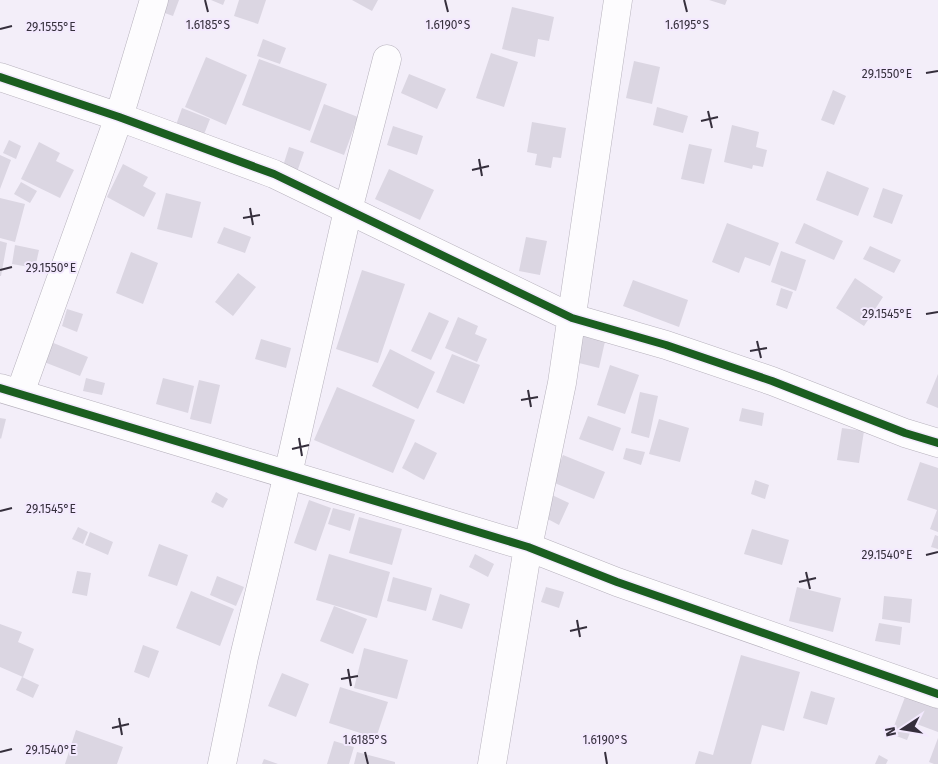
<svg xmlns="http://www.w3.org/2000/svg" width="938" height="764" viewBox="0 0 938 764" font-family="'Fira Sans',sans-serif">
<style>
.building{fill:#dbd6e2}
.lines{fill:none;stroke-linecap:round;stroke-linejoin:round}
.street-casing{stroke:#b7b2bd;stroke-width:29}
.street{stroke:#fdfcfe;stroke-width:28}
.cycleway-casing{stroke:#f3e9fe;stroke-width:11}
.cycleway{stroke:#1b5e20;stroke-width:8}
.ticks{fill:none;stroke:#352f3c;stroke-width:2}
.ticks-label{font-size:12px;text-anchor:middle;fill:#352f3c;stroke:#f3e9fe;stroke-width:4;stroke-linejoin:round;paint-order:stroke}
</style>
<rect width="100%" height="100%" fill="#f3eef9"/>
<path class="building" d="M163 0H179L173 16 159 11Z
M211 0H225L223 5Z
M239 0H266L258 24 234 16Z
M352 0H378L372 11Z
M709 0H727L725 5Z
M512 7 554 17 549 41 538 39 535 57 502 49Z
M263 39 286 48 280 64 257 56Z
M491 53 518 62 504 107 476 98Z
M206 57 247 75 226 125 185 107Z
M259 59 327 84 310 131 242 105Z
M634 61 660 67 652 104 626 98Z
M409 74 446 89 437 109 401 93Z
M833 90 846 96 834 125 821 120Z
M324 104 358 117 344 155 310 142Z
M657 107 688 116 683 133 653 125Z
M182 108 210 119 203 137 176 125Z
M532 122 566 128 561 158 553 157 551 168 535 165 537 154 527 152Z
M732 125 759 132 756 147 767 150 763 167 753 165 752 169 724 162Z
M393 126 423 136 417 155 387 145Z
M9 140 21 146 16 159 3 153Z
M39 142 60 153 56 161 74 170 60 198 21 179Z
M689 144 712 149 704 184 681 179Z
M289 147 304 152 297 172 283 166Z
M0 155 11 160 0 189Z
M123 164 148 177 143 186 156 193 144 217 107 197Z
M389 169 434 190 420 220 375 199Z
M827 171 869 188 858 216 816 200Z
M21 182 37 191 30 203 14 194Z
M883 188 903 195 892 224 873 217Z
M166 193 201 202 192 238 157 229Z
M0 198 25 204 15 242 0 238Z
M727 223 779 243 770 266 745 257 739 273 712 262Z
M804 223 843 241 834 260 795 243Z
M224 227 251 237 245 253 217 243Z
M526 237 547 241 540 275 519 271Z
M0 241 7 243 1 276H0Z
M15 245 39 250 35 268 12 264Z
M870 246 901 260 894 273 863 259Z
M781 251 806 260 796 291 771 282Z
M131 252 158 263 143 304 116 293Z
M362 270 405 284 378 363 336 349Z
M238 273 256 287 233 316 215 302Z
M855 278 883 297 864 326 836 308Z
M633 280 688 300 679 327 623 306Z
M781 288 793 292 787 309 776 305Z
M67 309 83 314 77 332 62 326Z
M429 312 449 321 431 360 411 351Z
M458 317 478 326 475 334 487 339 477 362 445 348Z
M582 331 606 337 599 368 575 362Z
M261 339 291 348 286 368 255 359Z
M51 342 88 357 80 376 44 362Z
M390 349 435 372 418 409 372 386Z
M452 354 480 365 464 404 436 392Z
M610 365 639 375 625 414 597 405Z
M938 374V408L926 403Z
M86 378 105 383 102 395 83 391Z
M163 378 194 386 188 413 156 404Z
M199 380 220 385 211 424 190 419Z
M337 387 415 420 393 473 314 440Z
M640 392 658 396 649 438 631 433Z
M742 408 764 413 762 426 739 421Z
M588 416 621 428 613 451 579 439Z
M0 418 6 419 1 439 0 438Z
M659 419 689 428 680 462 649 454Z
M842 428 864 431 859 463 837 460Z
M415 442 437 453 424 480 402 468Z
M626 448 645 452 641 465 623 459Z
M563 455 605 472 594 499 552 482Z
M920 462 938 468V532L930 529 937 510 907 500Z
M755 480 769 485 765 499 751 494Z
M216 492 228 499 223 508 211 502Z
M552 495 569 503 559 525 542 516Z
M309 500 331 508 316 551 294 543Z
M333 508 355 514 350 531 328 524Z
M359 517 402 529 392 565 349 553Z
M78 527 88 532 83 544 72 539Z
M752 529 789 540 782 565 744 554Z
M90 532 113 542 108 555 85 545Z
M935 535 938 536V549L931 547Z
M159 544 188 555 177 586 148 576Z
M329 554 390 572 377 618 316 600Z
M475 554 494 564 488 577 469 567Z
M77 571 91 573 87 596 72 593Z
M217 576 244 587 236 606 210 595Z
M393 577 432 588 426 611 387 601Z
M546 587 564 592 559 608 541 602Z
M797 587 841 598 833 632 789 621Z
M191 591 234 609 220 646 176 628Z
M440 594 470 604 462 629 432 620Z
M884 596 912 599 910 623 882 619Z
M334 606 367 619 353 654 320 641Z
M879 623 902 627 900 645 875 641Z
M0 624 22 632 18 642 34 649 23 677 0 667Z
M143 645 159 651 149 678 134 672Z
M364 648 408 660 397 699 354 688Z
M741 655 800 672 784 731 762 725 751 764H695L699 751 713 755Z
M282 673 309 684 296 717 268 706Z
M22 677 39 685 33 698 16 690Z
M340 687 388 702 376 738 329 723Z
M811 691 835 698 827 725 803 718Z
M905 697 938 709V732L914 723 907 740 891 734Z
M76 730 123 747 117 764H65Z
M938 738V764H934L929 762Z
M334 741 354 747 349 764H327Z
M357 752 395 762V764H354Z
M879 755 888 760 886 764H875Z
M264 759 278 764H262Z"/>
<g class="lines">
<g class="street-casing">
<path id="street" d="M0 77 119 117 274 174 572 318 666 345 772 381 905 433 938 443
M0 388 528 547 617 582 938 694
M20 393 119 117 154 0
M222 764 244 657 288 474 348 210 387 59
M492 764 528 547 562 383 618 0"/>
</g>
<use href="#street" class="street"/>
<g class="cycleway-casing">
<path id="cycleway" d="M0 77 119 117 274 174 572 318 666 345 772 381 905 433 938 443
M0 388 528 547 617 582 938 694"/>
</g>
<use href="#cycleway" class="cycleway"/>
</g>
<path class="ticks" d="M205 0 208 12M445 0 448 12M684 0 687 12M0 29 12 26M926 73 938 71M708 111 712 128M701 121 718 117M479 159 482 176M472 170 489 166M250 208 253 225M243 218 260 215M0 270 12 267M926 314 938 312M757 341 761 358M750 351 767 348M528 390 531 407M521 400 538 397M299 438 302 456M292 449 309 445M0 511 12 508M926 555 938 552M806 572 810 589M799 582 816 578M577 620 580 637M570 631 587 627M348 669 351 686M341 679 358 676M119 718 122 735M112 728 129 724M0 752 12 749M365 752 368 764M605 752 607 764"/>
<g class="ticks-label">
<text x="208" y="29">1.6185°S</text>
<text x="448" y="29">1.6190°S</text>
<text x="687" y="29">1.6195°S</text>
<text x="51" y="31">29.1555°E</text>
<text x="887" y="78">29.1550°E</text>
<text x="51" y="272">29.1550°E</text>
<text x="887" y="318">29.1545°E</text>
<text x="51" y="513">29.1545°E</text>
<text x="887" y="559">29.1540°E</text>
<text x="365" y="744">1.6185°S</text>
<text x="605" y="744">1.6190°S</text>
<text x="51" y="754">29.1540°E</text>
</g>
<g transform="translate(903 729) rotate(258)" stroke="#f3e9fe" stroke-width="4" paint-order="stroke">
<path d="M0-4L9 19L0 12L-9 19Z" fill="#352f3c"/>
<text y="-8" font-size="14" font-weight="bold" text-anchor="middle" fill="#352f3c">N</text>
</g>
</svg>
